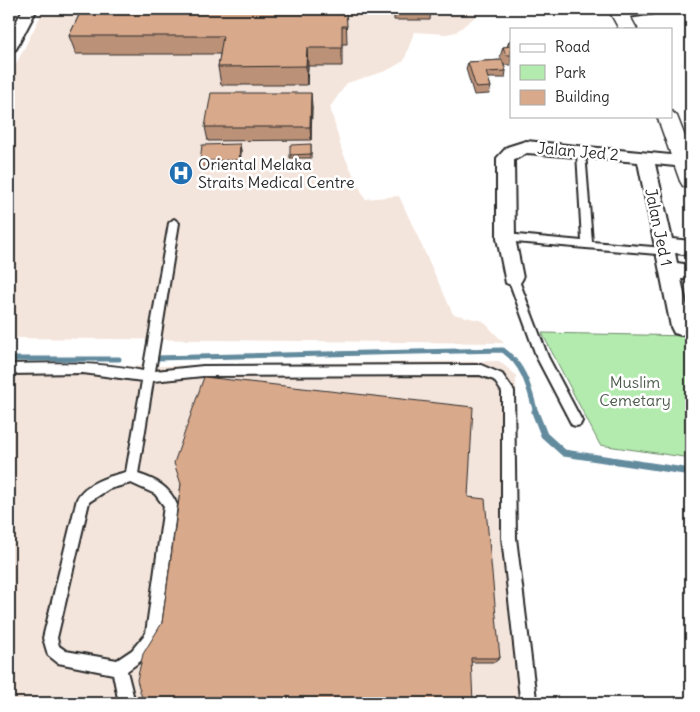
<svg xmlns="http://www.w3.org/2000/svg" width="700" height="712" viewBox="0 0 700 712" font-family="Delius,sans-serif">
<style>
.built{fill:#f4e5dc}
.green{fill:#b3eaad;stroke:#6f8a6c}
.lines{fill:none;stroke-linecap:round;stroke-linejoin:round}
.stream-far1{stroke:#648b9e;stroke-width:5}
.stream{stroke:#648b9e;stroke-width:7}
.lane-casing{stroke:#2b2b2b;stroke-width:4}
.street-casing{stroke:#2b2b2b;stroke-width:4}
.highway-casing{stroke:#2b2b2b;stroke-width:3}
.lane{fill:#fff;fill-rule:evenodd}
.street{fill:#fff;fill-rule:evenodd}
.highway{fill:#fff;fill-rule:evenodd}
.wall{fill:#bb9178;stroke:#2b2b2b}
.shaded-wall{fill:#987661;stroke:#2b2b2b}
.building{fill:#d9a98b;stroke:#2b2b2b}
.labels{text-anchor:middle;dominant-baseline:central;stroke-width:5;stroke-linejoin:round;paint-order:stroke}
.street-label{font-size:16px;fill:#2b2b2b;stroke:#fff}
.poi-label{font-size:16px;fill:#2b2b2b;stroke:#fff;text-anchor:start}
.park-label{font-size:16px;fill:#4d5b4c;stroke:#fff}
</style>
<rect width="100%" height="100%" fill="#fff"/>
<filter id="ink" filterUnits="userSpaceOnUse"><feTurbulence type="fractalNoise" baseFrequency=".02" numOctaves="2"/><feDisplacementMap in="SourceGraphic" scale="10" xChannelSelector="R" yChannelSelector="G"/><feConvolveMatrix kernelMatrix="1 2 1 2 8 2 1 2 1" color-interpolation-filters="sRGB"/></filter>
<g filter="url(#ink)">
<path class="built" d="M44 9H478L480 13 456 32 446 34 414 32 404 61 386 71 347 83 330 107 342 151 365 199 399 196 453 314 483 321 504 343 9 338V78Z
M499 361 516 375V566L536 703H9V368Z"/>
<path class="green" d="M542 333 691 336V458L600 445Z"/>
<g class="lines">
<path class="stream-far1" d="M155 358 503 350C525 366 529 388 536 413
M9 359H119"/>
<path class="stream" d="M535 412 544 435 564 453 691 472"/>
<g class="lane-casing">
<path id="lane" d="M647 9H654L652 14H649L621 18 617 16Z
M581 149 585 152 592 242 665 248 669 249 670 252 669 255 503 241 501 238 503 235 506 234 582 241 577 152Z
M174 219 179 223 155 371 203 366 481 365 502 374 514 391 516 538 536 699 534 703H518L520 698 502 538V392L494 380 480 375 203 376 153 381 138 474C156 480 169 486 177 505L160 636 142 660 127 671 135 703H119L113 674 58 663 48 655 43 638 77 499C84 483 110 476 126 472L142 381 83 373 9 374V364C54 363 99 362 143 371L169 223ZM131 483 155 494 164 506 146 633 132 650 117 660 66 651 59 646 57 638 89 502 109 489Z
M513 274 518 278 548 357 582 421 580 425 576 426 572 425 537 358 508 278Z"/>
</g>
<g class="street-casing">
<path id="street" d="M23 9H37L16 49 9 53V36Z
M526 141 691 157V165L685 167 655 164 672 239 691 241V255L675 253 677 263 691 265V279H681L691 327 688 333 681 335 674 333 671 327 638 162 527 153 514 160 515 238 523 278 520 283 513 286 506 283 497 238V158L507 147Z"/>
</g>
<g class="highway-casing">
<path id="highway" d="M608 9H626L637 29H619Z
M671 111 677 116 691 152V189L683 186 680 181 657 116H671Z"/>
</g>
<use href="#lane" class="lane"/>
<use href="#street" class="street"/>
<use href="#highway" class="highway"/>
</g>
<path class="wall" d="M82 9H356V13H346L347 44H342V66H308L307 85H221L218 67 220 54H76L69 36Z
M394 9H431L430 20H394Z
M669 9H691V13H674Z
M511 39V65H504L506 71 505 78H488L491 87 489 94 474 95 466 69 468 62 502 60 500 57 503 47H507L509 41Z
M312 106 311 140 208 141 205 127Z
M240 144 241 151 240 167 201 168 200 161Z
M311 144V158H290V155Z
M181 484 468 497 500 658 495 662H471L162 623Z"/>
<path class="shaded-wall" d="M307 48 308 66 307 85 306 66Z
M311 93 312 106 311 140 310 127Z
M240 144 241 151 240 167 239 160Z"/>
<path class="building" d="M82 9H346L347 26H342V48H307L306 66 218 67 223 36H69Z
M511 39V55H506L503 47 511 46 509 41Z
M502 60 506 71 486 72 491 87 476 88 468 62Z
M211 93H311L310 127H205Z
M240 144 239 160 200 161 202 145Z
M311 144V154L290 155V145Z
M204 377 473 407 468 497 485 499 500 658H471L473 703H147L142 698 137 680 143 654 162 623 181 484 174 463Z"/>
</g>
<defs>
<g id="hospital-disc" transform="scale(1.25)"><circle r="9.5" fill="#1f6fb2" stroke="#fff"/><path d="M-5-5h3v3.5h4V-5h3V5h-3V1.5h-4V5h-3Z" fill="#fff"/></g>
</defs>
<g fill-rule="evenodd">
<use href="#hospital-disc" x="181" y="173"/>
</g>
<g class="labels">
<g class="street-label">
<text transform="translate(578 151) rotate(5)">Jalan Jed 2</text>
<text transform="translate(659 227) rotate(78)">Jalan Jed 1</text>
</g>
<g class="poi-label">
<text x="198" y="164">Oriental Melaka<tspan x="198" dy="18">Straits Medical Centre</tspan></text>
</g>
<g class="park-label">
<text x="635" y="382">Muslim<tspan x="635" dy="18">Cemetary</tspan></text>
</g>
</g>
<rect width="700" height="712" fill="none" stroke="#fff" stroke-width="30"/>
<rect x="15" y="15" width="670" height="682" fill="none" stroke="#2b2b2b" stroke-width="2" filter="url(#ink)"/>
<rect x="510" y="28" width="162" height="90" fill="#ffffff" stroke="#aaaaaa"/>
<rect x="520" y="44" width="25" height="8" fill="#ffffff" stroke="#aaaaaa"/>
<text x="555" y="52" font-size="15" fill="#2b2b2b">Road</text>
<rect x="520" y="65" width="25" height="15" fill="#b3eaad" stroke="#aaaaaa"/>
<text x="555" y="78" font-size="15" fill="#2b2b2b">Park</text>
<rect x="520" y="90" width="25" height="15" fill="#d9a98b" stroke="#aaaaaa"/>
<text x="555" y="102" font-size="15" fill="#2b2b2b">Building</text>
</svg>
